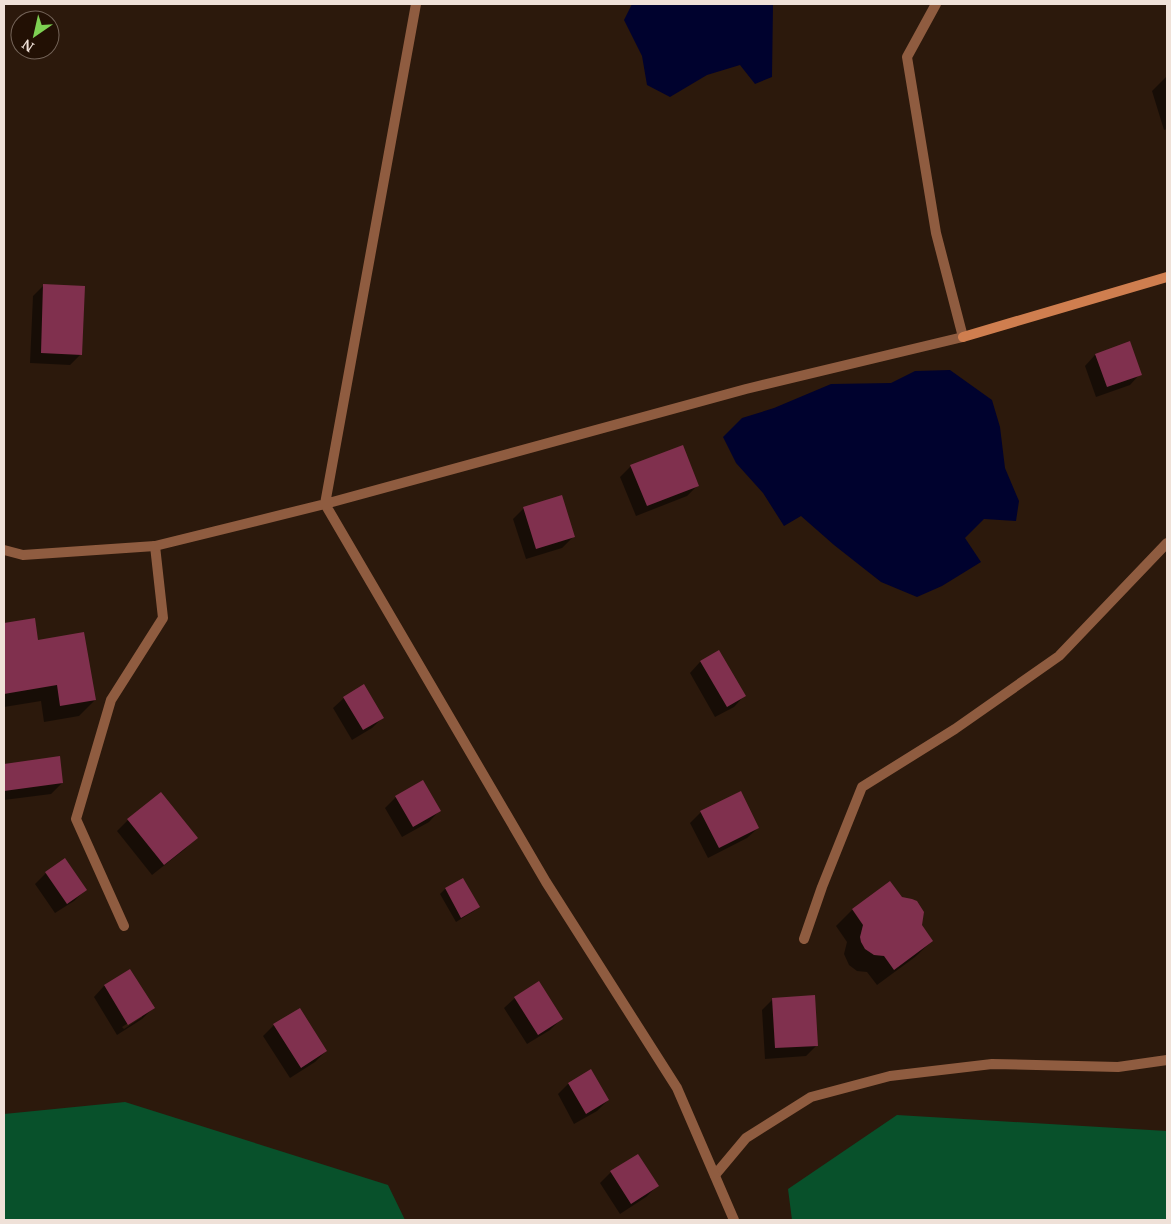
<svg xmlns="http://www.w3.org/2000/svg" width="1171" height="1224" viewBox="0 0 1171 1224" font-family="'PT Serif',serif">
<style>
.forest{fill:#08512b}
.water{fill:#00022e}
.shadow{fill:#0007;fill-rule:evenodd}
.building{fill:#80304e}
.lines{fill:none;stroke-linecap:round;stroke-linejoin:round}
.lane{stroke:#8f5c40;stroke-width:10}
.street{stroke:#8f5c40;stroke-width:10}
.secondary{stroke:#cf7e4f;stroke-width:10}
</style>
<rect width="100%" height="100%" fill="#2c190c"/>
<path class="forest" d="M125 1102 388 1185 405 1220H4V1114Z
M897 1115 1167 1131V1220H792L788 1189Z"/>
<path class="water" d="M632 4H773L772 77 755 84 740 65 707 75 670 97 647 85 642 56 624 20Z
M950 370 992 400 1000 427 1005 468 1019 501 1016 521 984 519 965 538 981 562 942 586 917 597 881 582 834 545 801 516 784 526 763 493 736 463 723 437 742 418 774 408 831 384 891 383 915 371Z"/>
<path class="shadow" d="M1167 76V129L1164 130 1152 91Z
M43 286 81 354 70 365 30 363 33 296Z
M1095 355 1140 374 1130 385 1096 397 1085 366Z
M631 466 698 485 687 496 636 516 620 477Z
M524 508 573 537 562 548 526 559 513 519Z
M34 619 37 642 95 700 79 716 44 722 41 701 4 707V624Z
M719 652 744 696 734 707 715 717 690 673 700 662Z
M344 698 382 718 372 728 352 740 333 708Z
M59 758 62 783 51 794 4 800V765Z
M396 797 439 811 429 822 402 837 385 808Z
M701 812 758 828 747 838 708 858 690 823Z
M128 820 196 838 185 849 152 875 117 831Z
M46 873 85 890 74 901 55 913 35 884Z
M463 879 479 906 474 911 456 922 440 894 445 889Z
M890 883 932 941 915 957 877 985 867 972 857 971 849 965 844 954 847 942 836 926 852 910Z
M129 971 153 1008 142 1019 117 1035 94 997 104 986ZM142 1014V1017L124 1029 122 1027Z
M515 998 561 1019 550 1030 527 1044 504 1008Z
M773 999 817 1045 806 1056 765 1059 762 1010Z
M274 1025 326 1051 315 1062 290 1078 263 1036Z
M591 1071 608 1100 597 1111 574 1124 558 1094 568 1084Z
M611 1172 657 1186 646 1197 620 1214 600 1183Z"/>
<path class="building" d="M43 284 85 286 82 355 41 353Z
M1130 341 1142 375 1107 387 1095 354Z
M683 445 699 486 647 506 630 465Z
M562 495 575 537 536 549 523 507Z
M35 618 38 640 84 632 96 700 60 706 57 685 4 694V623Z
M719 650 746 696 727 707 700 661Z
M364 684 384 718 363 730 343 697Z
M60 756 63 783 4 791V764Z
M423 780 441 811 413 827 395 796Z
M741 791 759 828 719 848 700 811Z
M161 792 198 838 164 865 127 819Z
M65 858 87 890 67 904 45 872Z
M463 878 480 907 461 918 445 888Z
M890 881 902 897 912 899 917 901 924 912 922 925 933 941 894 970 884 956 874 955 865 949 861 942 860 937 863 925 852 909Z
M130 969 155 1008 128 1025 104 985Z
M539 981 563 1019 538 1035 514 997Z
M815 995 818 1046 775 1048 772 998Z
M300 1008 327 1051 301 1068 273 1024Z
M591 1069 609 1100 586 1114 568 1083Z
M638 1154 659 1186 631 1204 610 1171Z"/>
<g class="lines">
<path class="lane" d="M124 926 76 819 111 700 163 618 155 546
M715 1175 746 1138 811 1097 890 1076 992 1064 1118 1067 1167 1060"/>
<path class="street" d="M416 4 325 504 546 882 677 1088 734 1220
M4 550 23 555 155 546 325 504 746 389 963 337 936 233 907 57 936 4
M804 939 822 887 862 787 955 729 1059 656 1167 543"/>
<path class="secondary" d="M963 337 1167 277"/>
</g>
<rect width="1171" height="1224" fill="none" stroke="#efe1d8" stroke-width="10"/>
<g transform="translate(35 35) rotate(214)"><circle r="24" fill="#221004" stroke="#746459"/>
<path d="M0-4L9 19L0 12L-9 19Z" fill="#7ed153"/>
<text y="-8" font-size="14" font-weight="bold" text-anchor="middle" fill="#efe1d8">N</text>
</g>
</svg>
